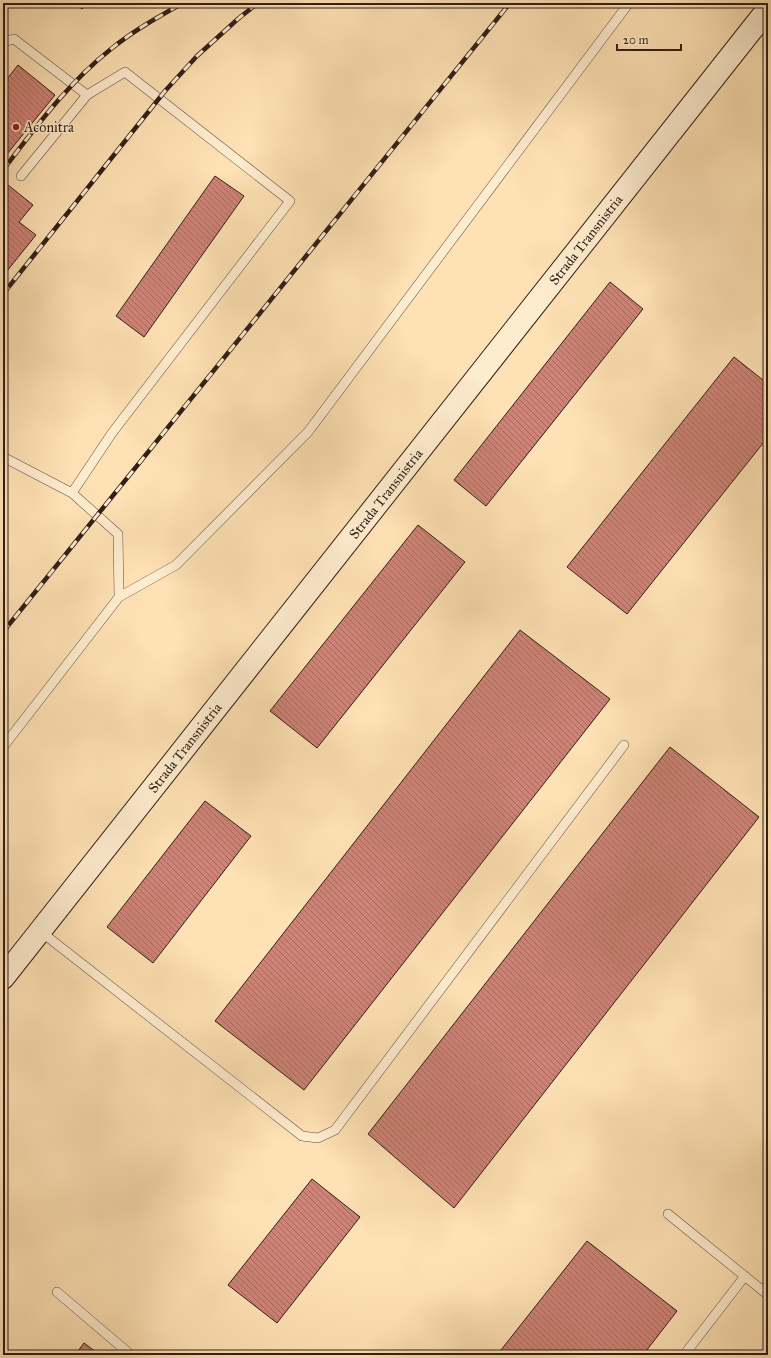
<svg xmlns="http://www.w3.org/2000/svg" width="771" height="1358" viewBox="0 0 771 1358" font-family="'IM FELL Great Primer',serif">
<style>
.building{fill:url(#building-back-hatch);stroke:#311e16}
.lines{fill:none;stroke-linecap:round;stroke-linejoin:round}
.lane-casing{stroke:#644f3e;stroke-width:10}
.secondary-casing{stroke:#311e16;stroke-width:24}
.lane{stroke:#feecce;stroke-width:9}
.secondary{stroke:#feecce;stroke-width:22}
.rail-casing{stroke:#311e16;stroke-width:4.5}
.rail{stroke:#feecce;stroke-width:3;stroke-dasharray:9;stroke-linecap:butt}
.poi-dot{fill:#8f2418;stroke:#feecce;stroke-width:1.5}
.labels{text-anchor:middle;dominant-baseline:central;stroke-width:3;stroke-linejoin:round;paint-order:stroke}
.poi-label{font-size:14px;fill:#311e16;stroke:#feecce;text-anchor:start}
.street-label{font-size:14px;fill:#311e16;stroke:#feecce}
</style>
<defs>
<pattern id="building-back-hatch" width="6" height="6" patternUnits="userSpaceOnUse"><rect width="6" height="6" fill="#cf8275"/><path d="M-1 5l2 2M0 0l6 6M5-1l2 2" fill="none" stroke="#a96a5f"/></pattern>
</defs>
<rect width="100%" height="100%" fill="#fee1b4"/>
<filter id="stains"><feTurbulence type="fractalNoise" baseFrequency=".005" numOctaves="4"/><feColorMatrix values="0 0 0 0 .2 0 0 0 0 .09 0 0 0 0 .02 0 0 0 .5 -.17"/></filter>
<radialGradient id="worn" r=".72"><stop offset=".6" stop-color="#630" stop-opacity="0"/><stop offset="1" stop-color="#630" stop-opacity=".3"/></radialGradient>
<path class="building" d="M74 3H88L82 9Z
M18 65 55 95 3 159V84Z
M215 176 244 196 144 337 116 316Z
M3 181 33 205 19 222 36 235 3 276Z
M610 282 643 309 486 506 454 480Z
M734 357 768 384V437L627 614 567 567Z
M418 525 465 562 317 748 270 711Z
M520 630 610 699 304 1090 215 1021Z
M670 747 759 817 454 1208 368 1134Z
M205 801 251 836 153 963 107 927Z
M312 1179 360 1217 277 1323 228 1285Z
M587 1241 677 1311 643 1355H497Z
M84 1343 100 1355H75Z"/>
<g class="lines">
<g class="lane-casing">
<path id="lane" d="M3 42 14 39 87 95 125 72 290 201 112 433 72 493 118 534 119 597 3 747
M21 176 87 95
M3 457 72 493
M119 597 176 565 308 432 629 3
M40 931 302 1136 318 1138 335 1130 624 745
M668 1214 768 1295
M57 1292 131 1355
M684 1355 745 1276"/>
</g>
<g class="secondary-casing">
<path id="secondary" d="M3 978 768 9"/>
</g>
<use href="#lane" class="lane"/>
<use href="#secondary" class="secondary"/>
<g class="rail-casing">
<path id="rail" d="M3 170C36 127 68 83 111 49 133 31 158 17 183 3
M3 294 165 91 197 56 239 18 258 3
M3 632 510 3"/>
</g>
<use href="#rail" class="rail"/>
</g>
<circle class="poi-dot" cx="16" cy="127" r="4"/>
<g class="labels">
<g class="poi-label">
<text x="24" y="127">Aconitra</text>
</g>
<g class="street-label">
<text transform="translate(586 240) rotate(-52)">Strada Transnistria</text>
<text transform="translate(386 494) rotate(-52)">Strada Transnistria</text>
<text transform="translate(185 748) rotate(-52)">Strada Transnistria</text>
</g>
</g>
<rect width="771" height="1358" fill="none" stroke="#fee1b4" stroke-width="16"/>
<rect x="4" y="4" width="763" height="1350" fill="none" stroke="#311e16" stroke-width="2"/>
<rect x="8" y="8" width="755" height="1342" fill="none" stroke="#311e16"/>
<path d="M617 44v6h64v-6" fill="none" stroke="#311e16" stroke-width="2"/>
<text x="623" y="44" font-size="12" fill="#311e16" stroke="#feecce" stroke-width="3" paint-order="stroke">20 m</text>
<rect width="100%" height="100%" filter="url(#stains)"/>
<rect width="100%" height="100%" fill="url(#worn)"/>
</svg>
